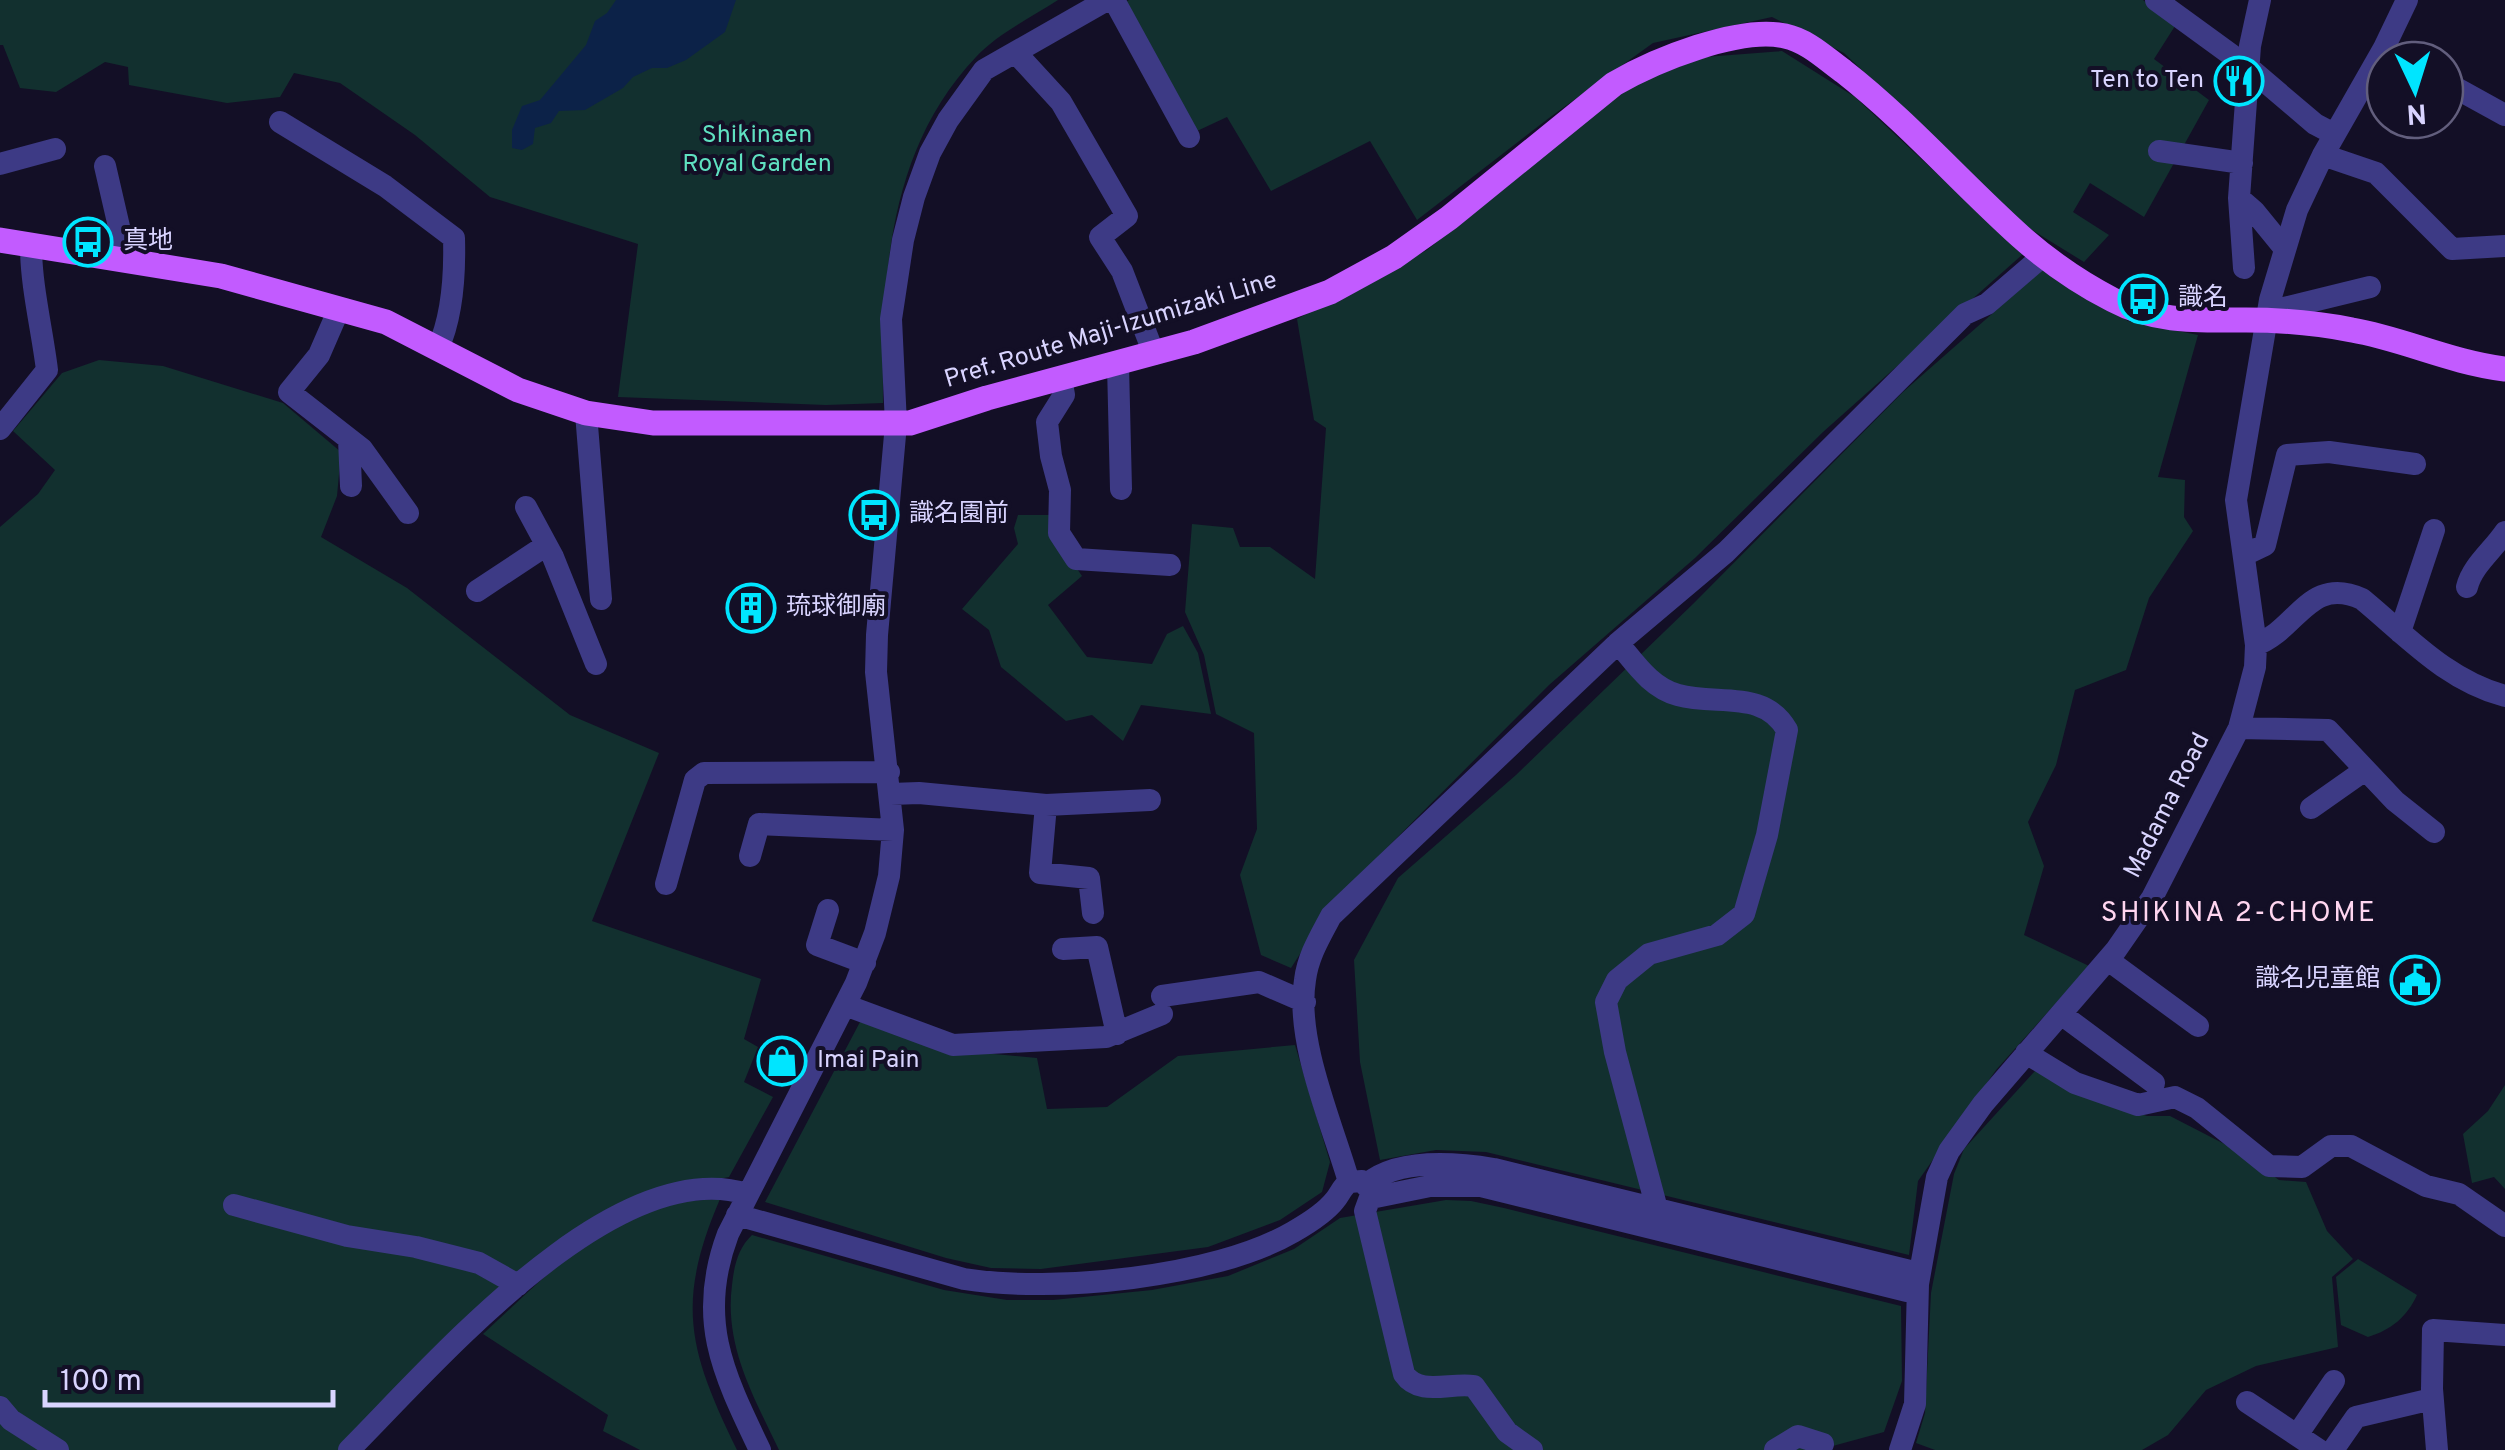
<svg xmlns="http://www.w3.org/2000/svg" width="2505" height="1450" viewBox="0 0 2505 1450" font-family="Overpass,'Noto Sans JP',sans-serif">
<style>
.green{fill:#12302f}
.water{fill:#0c2248}
.lines{fill:none;stroke-linecap:round;stroke-linejoin:round}
.minor{stroke:#3d3a85;stroke-width:22}
.major{stroke:#c25bff;stroke-width:25}
.labels{text-anchor:middle;dominant-baseline:central;stroke-width:8;stroke-linejoin:round;paint-order:stroke}
.poi-label{font-size:25px;fill:#d9d4ff;stroke:#130f26;text-anchor:start}
.park-label{font-size:25px;fill:#5fe0c0;stroke:#130f26}
.street-label{font-size:25px;fill:#d9d4ff;stroke:#130f26}
.neighbourhood-label{font-size:28px;letter-spacing:2.5px;fill:#ffd6f0;stroke:#130f26}
</style>
<rect width="100%" height="100%" fill="#130f26"/>
<path class="green" d="M0 0H1058C1032 17 997 34 976 57 886 152 882 281 883 403L826 405 618 397 638 244 490 197 415 135 340 83 294 73 280 97 227 103 129 85 128 67 105 62 56 92 20 88 3 45H0Z
M1129 0H2143L2175 26 2154 59 2209 100 2144 217 2090 183 2073 212 2109 235 2084 262 2024 225 1844 53 1772 17 1653 43 1549 118 1417 220 1370 141 1271 191 1227 117 1197 131 1124 3Z
M1782 51 1855 97 2023 254 1823 432 1695 558 1549 685 1334 901 1291 968 1261 955 1240 875 1257 829 1254 733 1216 714 1204 655 1185 612 1192 524 1233 528 1240 547H1270L1315 579 1326 428 1314 420 1297 319 1427 250 1626 87 1705 57Z
M2043 269 2128 321 2198 335 2158 477 2185 480 2184 517 2193 531 2149 598 2126 670 2075 690 2056 765 2028 822 2044 866 2024 935 2089 966 1996 1070 1918 1181 1909 1255 1486 1152 1436 1150 1380 1160 1360 1062 1354 960 1398 878 1516 775 1694 603 1903 392Z
M99 360 163 366 283 403 341 452 337 496 321 537 407 588 570 715 659 753 592 921 761 979 744 1039 758 1047 744 1082 773 1097 729 1177 648 1193 521 1272 338 1450H0V527L38 494 55 470 13 431 62 373Z
M1018 515H1051L1058 541 1082 576 1048 605 1087 657 1152 664 1167 634 1183 626 1198 653 1211 714 1141 705 1123 741 1092 715 1066 721 1001 667 989 630 962 609 1018 544 1014 528Z
M860 1022 952 1050 1037 1058 1047 1109 1107 1107 1178 1056 1295 1045 1330 1162 1322 1192 1280 1220 1208 1247 1041 1269 991 1268 946 1258 765 1202Z
M2035 1071 2080 1094 2147 1116H2170L2238 1151 2279 1180 2306 1182 2327 1231 2353 1259 2332 1277 2338 1347 2256 1366 2206 1390 2168 1435 2142 1450H1935L1916 1443 1925 1413 1931 1293 1954 1174 1964 1149Z
M2505 1085V1189L2494 1177 2472 1183 2463 1134 2488 1111Z
M720 1199C675 1304 689 1351 737 1450H640L603 1431 608 1415 483 1334C539 1283 602 1213 681 1202 694 1200 707 1200 720 1199Z
M1446 1200 1471 1201 1504 1208 1901 1306 1902 1381 1884 1432 1818 1450H779C754 1397 724 1346 732 1285 734 1266 738 1248 752 1235L944 1290 1007 1300H1053L1152 1290 1228 1276 1294 1249 1340 1218Z
M2358 1259 2417 1295C2407 1317 2391 1330 2368 1337L2341 1325 2336 1277Z"/>
<path class="water" d="M616 0H736L725 32 686 60 667 68H652L633 77 623 88 585 110 559 111 551 123 535 128 533 144 522 150 512 148V130L522 106 540 100 586 45 595 21 607 13Z"/>
<g class="lines">
<path class="minor" d="M1114 0 1189 137
M2156 0 2248 67 2315 124 2334 134
M1016 53 1061 102 1127 216 1100 237 1122 271 1154 354
M2445 82 2505 115
M280 122 385 186 454 238C455 274 453 315 438 348
M2159 151 2242 163
M2323 155 2376 173 2452 249 2505 246
M0 164 55 149
M105 166 123 244 122 261
M2239 198 2254 211 2285 249
M2244 268 2239 198 2250 46 2260 0
M339 309 319 355 289 392 362 449 408 513
M2267 321 2284 308 2370 287
M1118 365 1121 489
M1061 378 1064 395 1047 422 1051 456 1060 490 1059 533 1076 559 1170 565
M586 413 601 599
M0 429 47 370C42 329 31 286 31 246
M349 439 351 486
M526 507 553 557 596 664
M2244 555 2265 545 2287 455 2329 452 2415 464
M2467 587C2472 566 2493 550 2505 532
M477 591 545 546
M2400 632 2434 530
M1618 643C1635 663 1651 688 1678 695 1717 706 1764 689 1787 730L1767 835 1744 914 1717 935 1649 954 1617 980 1606 1002 1615 1052 1657 1209
M2256 645C2298 629 2309 575 2362 599 2408 637 2446 680 2505 696
M2239 728 2328 730 2395 801 2434 832
M891 794 919 793 1046 805 1150 800
M1046 805 1040 873 1089 878 1093 913
M2311 808 2365 770
M750 856 759 824 893 830
M666 884 695 780 704 773 889 772
M828 910 817 945 865 963
M1063 949 1097 947 1117 1034
M2108 960 2198 1026
M1162 996 1259 982 1305 1002
M845 1005 953 1045 1106 1037 1162 1014
M2061 1014 2154 1083
M2026 1053 2075 1083 2138 1105 2175 1097 2197 1108 2269 1166 2302 1167 2331 1146H2351L2426 1186 2459 1194 2505 1226
M1349 1182C1332 1123 1295 1041 1305 980 1308 956 1320 937 1331 916L1618 643 1726 552 1965 314 1987 304 2044 255
M1367 1184C1398 1158 1457 1163 1494 1169L1910 1271 1918 1284
M1371 1198 1430 1186H1481L1907 1291 1918 1284
M234 1205 347 1236 416 1247 479 1263 518 1285
M737 1215 964 1279C1053 1293 1214 1278 1293 1232 1307 1224 1325 1213 1335 1200 1340 1194 1342 1187 1349 1182L1362 1181 1372 1192 1365 1211 1404 1374C1420 1397 1450 1382 1474 1386L1507 1432 1532 1450
M2247 1402 2319 1450
M0 1407 11 1420 58 1450
M2297 1435 2334 1381
M349 1450C434 1365 614 1153 747 1194
M760 1450C723 1373 696 1319 728 1234L856 983 875 933 889 876 893 830 876 672 877 635 896 424 891 319 903 240 914 197 930 153 948 120 984 70 1107 0
M1775 1450 1798 1436 1823 1444
M1900 1450 1915 1404 1918 1284 1937 1177 1949 1151 1983 1104 2116 950 2152 898 2239 728 2255 667 2256 645 2236 500 2270 300 2297 210 2323 155 2384 48 2407 0
M2333 1450 2356 1417 2432 1399
M2437 1450 2432 1389 2433 1330 2505 1335"/>
<path class="major" d="M0 240 221 276 386 322 518 390 586 413 653 423H910L987 398 1194 342 1330 292 1394 257 1449 218 1614 84C1655 60 1739 26 1785 36 1808 41 1825 58 1843 71 1907 121 1960 182 2020 236 2047 260 2082 284 2113 300 2156 323 2200 320 2246 320 2281 320 2317 323 2352 330 2404 339 2449 362 2505 369"/>
</g>
<defs>
<g id="restaurant-ring" transform="scale(2.5)"><circle r="9.5" fill="#130f26" stroke="#00e5ff" stroke-width="1.5"/><path d="M-5-6h1v4h1v-4h1v4h1v-4h1v5L-1.5 .5V6h-2V.5L-5-1ZM5-6V6H3V1.5H1.5Q1.5-4 5-6Z" fill="#00e5ff"/></g>
<g id="bus-ring" transform="scale(2.5)"><circle r="9.5" fill="#130f26" stroke="#00e5ff" stroke-width="1.5"/><path d="M-5-6H5V4H4V6H2V4H-2V6H-4V4H-5ZM-3.5-4V0h7V-4ZM-3.5 1.2v1.5H-2V1.2ZM2 1.2v1.5H3.5V1.2Z" fill="#00e5ff"/></g>
<g id="building-ring" transform="scale(2.5)"><circle r="9.5" fill="#130f26" stroke="#00e5ff" stroke-width="1.5"/><path d="M-4-6H4V6H1V3H-1V6H-4ZM-2.5-4.3h1.7v1.8h-1.7ZM.8-4.3h1.7v1.8H.8ZM-2.5-1h1.7V.8h-1.7ZM.8-1h1.7V.8H.8Z" fill="#00e5ff"/></g>
<g id="civic-ring" transform="scale(2.5)"><circle r="9.5" fill="#130f26" stroke="#00e5ff" stroke-width="1.5"/><path d="M-.6-6.5H3V-4.5H.6V-3L4-1V1h2V6H-6V1h2V-1L-.6-3ZM-1.2 2.5V6h2.4V2.5Z" fill="#00e5ff"/></g>
<g id="shop-ring" transform="scale(2.5)"><circle r="9.5" fill="#130f26" stroke="#00e5ff" stroke-width="1.5"/><path d="M-5-2.5h2.3a2.7 3.5 0 0 1 5.4 0H5L5.5 6h-11ZM-1.5-2.5h3a1.5 2.3 0 0 0-3 0Z" fill="#00e5ff"/></g>
</defs>
<g fill-rule="evenodd">
<use href="#restaurant-ring" x="2239" y="81"/>
<use href="#bus-ring" x="88" y="242"/>
<use href="#bus-ring" x="2143" y="299"/>
<use href="#bus-ring" x="874" y="515"/>
<use href="#building-ring" x="751" y="608"/>
<use href="#civic-ring" x="2415" y="980"/>
<use href="#shop-ring" x="782" y="1061"/>
</g>
<g class="labels">
<g class="poi-label">
<text x="2204" y="81" text-anchor="end">Ten to Ten</text>
<text x="123" y="242">真地</text>
<text x="2178" y="299">識名</text>
<text x="909" y="515">識名園前</text>
<text x="786" y="608">琉球御廟</text>
<text x="2380" y="980" text-anchor="end">識名児童館</text>
<text x="817" y="1061">Imai Pain</text>
</g>
<g class="park-label">
<text x="757" y="136">Shikinaen<tspan x="757" dy="29">Royal Garden</tspan></text>
</g>
<g class="street-label">
<text transform="translate(1111 331) rotate(-17)">Pref. Route Maji-Izumizaki Line</text>
<text transform="translate(2168 806) rotate(-63)">Madama Road</text>
</g>
<g class="neighbourhood-label">
<text x="2239" y="914">SHIKINA 2-CHOME</text>
</g>
</g>
<g transform="translate(2415 90) rotate(176)"><circle r="48" fill="#130f26" stroke="#625e7d" stroke-width="2.5"/>
<path d="M0-8L18 38L0 25L-18 38Z" fill="#00e5ff"/>
<text y="-15" font-size="28" font-weight="bold" text-anchor="middle" fill="#d9d4ff">N</text>
</g>
<path d="M45 1390v15h288v-15" fill="none" stroke="#d9d4ff" stroke-width="5"/>
<text x="60" y="1390" font-size="30" fill="#d9d4ff" stroke="#130f26" stroke-width="8" paint-order="stroke">100 m</text>
</svg>
